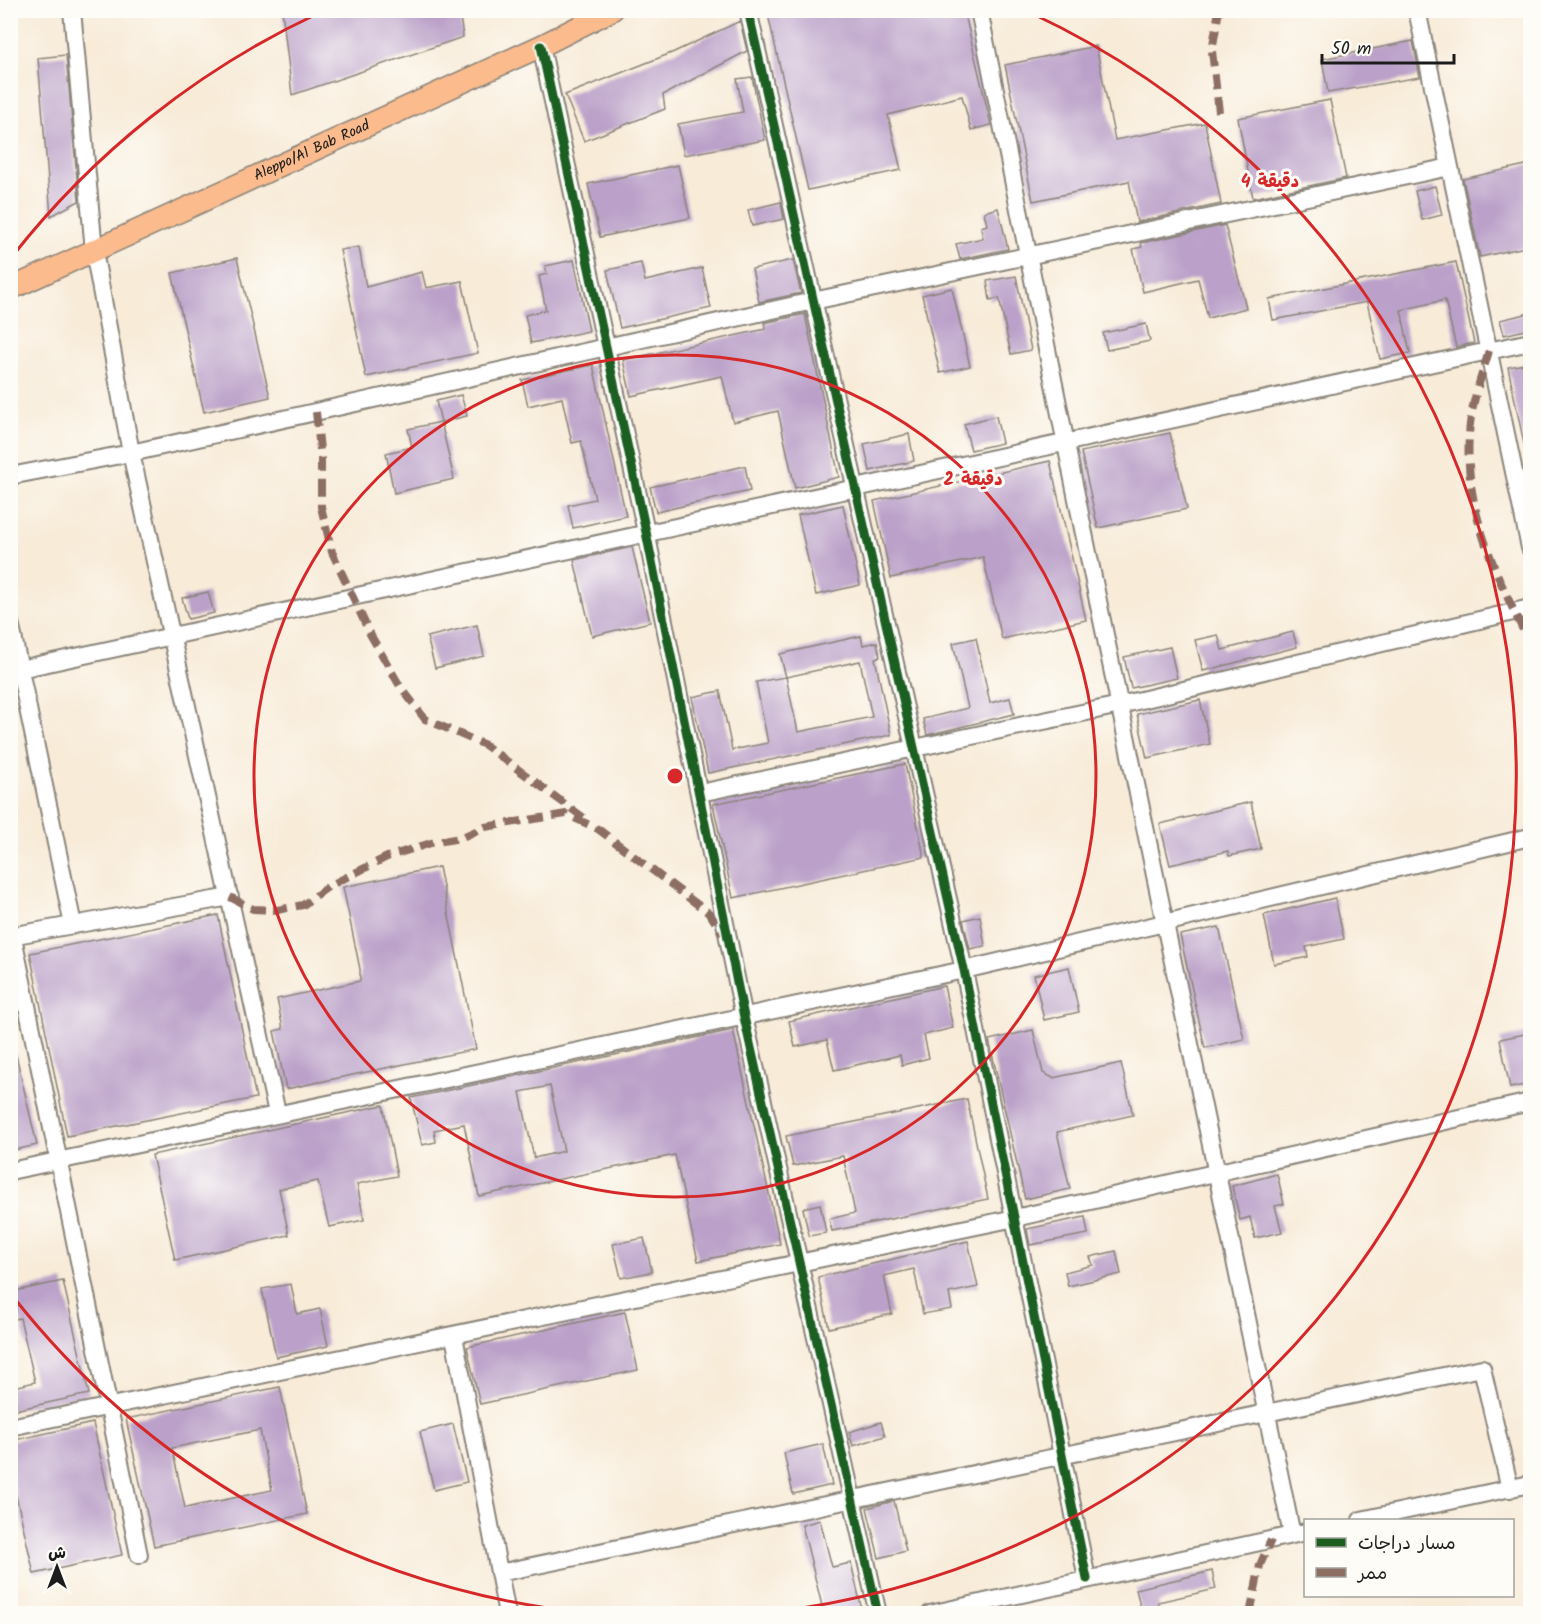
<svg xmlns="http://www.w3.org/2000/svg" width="1541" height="1624" viewBox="0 0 1541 1624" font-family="Kalam,'Playpen Sans Arabic',sans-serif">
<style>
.building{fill:#bba1c9;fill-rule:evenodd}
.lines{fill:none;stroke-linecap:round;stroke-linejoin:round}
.minor-casing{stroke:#8a847a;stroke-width:20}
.major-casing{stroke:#8a847a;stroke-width:24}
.minor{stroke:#fff;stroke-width:16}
.major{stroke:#fbbb8c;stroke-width:21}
.quiet{stroke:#8d6e63;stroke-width:8;stroke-dasharray:15 8;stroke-linecap:butt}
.cycleway-casing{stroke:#fdfcf7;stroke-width:13}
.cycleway{stroke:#1b5e20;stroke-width:9}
.ring{fill:none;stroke:#d62828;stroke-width:3}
.labels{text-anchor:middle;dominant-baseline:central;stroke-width:6;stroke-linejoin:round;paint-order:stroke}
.street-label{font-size:15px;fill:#1c1c1c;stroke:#fdfcf7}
.centre{fill:#d62828;stroke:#fdfcf7;stroke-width:3}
.ring-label{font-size:18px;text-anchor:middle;font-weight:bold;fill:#d62828;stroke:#fdfcf7;stroke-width:6;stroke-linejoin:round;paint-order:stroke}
</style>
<rect width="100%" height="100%" fill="#fdfcf7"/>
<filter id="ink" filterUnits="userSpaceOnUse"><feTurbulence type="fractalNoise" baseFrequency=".0167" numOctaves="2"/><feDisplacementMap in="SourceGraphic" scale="12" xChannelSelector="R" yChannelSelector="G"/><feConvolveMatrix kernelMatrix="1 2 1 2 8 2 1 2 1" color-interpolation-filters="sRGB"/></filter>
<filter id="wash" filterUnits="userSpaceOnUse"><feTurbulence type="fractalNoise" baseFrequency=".008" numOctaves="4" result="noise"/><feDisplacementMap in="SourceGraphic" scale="24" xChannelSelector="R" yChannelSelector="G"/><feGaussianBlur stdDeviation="1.35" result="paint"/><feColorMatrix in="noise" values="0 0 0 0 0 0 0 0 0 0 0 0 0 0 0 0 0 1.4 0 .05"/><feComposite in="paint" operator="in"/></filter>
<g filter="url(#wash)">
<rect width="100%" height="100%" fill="#f8ebd8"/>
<g id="blocks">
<path class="building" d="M282 10H459L463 37 292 95Z
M767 10H964L991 125 971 130 962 96 888 115 901 170 808 190Z
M740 21 747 51 663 95 665 109 584 141 565 95 674 52Z
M1413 41 1420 77 1328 93 1322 59Z
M1096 46 1115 140 1205 123 1221 204 1137 222 1129 181 1033 201 1005 65Z
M66 55 79 201 51 216 38 58Z
M752 77 765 140 684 155 678 124 743 112 737 79Z
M1330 100 1346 178 1253 198 1238 118Z
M1530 164V246L1480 257 1463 179Z
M678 165 690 218 600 237 588 184Z
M1435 186 1442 215 1422 220 1415 191Z
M781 202 784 219 752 226 748 210Z
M998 208 1008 249 960 259 956 244 983 238 981 227 987 225 984 212Z
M1225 225 1246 308 1208 318 1198 279 1143 292 1133 249 1142 247 1141 243Z
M359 247 366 287 422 272 426 288 462 281 478 353 366 377 340 250Z
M237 258 270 397 204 412 172 273Z
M574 260 589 331 531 343 525 315 546 310 539 276 547 274 545 266Z
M793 260 801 293 759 302 752 269Z
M1456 262 1474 343 1456 347 1445 300 1401 310 1410 353 1380 359 1367 302 1273 320 1269 299Z
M641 263 645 281 702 268 711 308 620 328 607 270Z
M1016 276 1031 350 1011 354 999 298 990 300 987 281Z
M952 288 970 366 940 373 922 295Z
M1530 313V329L1504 335 1500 320Z
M805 314 839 477 795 488 778 411 733 422 722 376 631 396 623 360 766 329 764 323Z
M1146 324 1150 341 1107 350 1103 333Z
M1530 363V443L1524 444 1508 367Z
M593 365 626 516 573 528 568 505 595 499 581 441 572 443 562 398 528 406 522 380Z
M461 395 467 416 441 422 436 401Z
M996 416 1002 443 971 450 964 424Z
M441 422 454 479 394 493 386 453 412 447 408 429Z
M1170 433 1187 509 1098 528 1081 452Z
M909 434 914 461 870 471 864 444Z
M1050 461 1086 620 1002 639 983 557 891 578 874 501Z
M745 466 750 491 656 512 650 487Z
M843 505 860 585 816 595 798 515Z
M632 547 650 622 592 636 574 560Z
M208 592 214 613 188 619 182 598Z
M477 625 484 656 435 668 427 637Z
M1293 632 1297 647 1203 671 1195 640 1218 635 1222 650Z
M861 636 863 645 877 642 880 657 875 658 891 735 708 773 692 697 720 691 732 750 768 743 756 682 786 677 780 654ZM860 661 872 717 798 732 786 677Z
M976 638 990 703 1010 698 1014 714 927 735 923 719 968 708 953 643Z
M1170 647 1177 678 1131 688 1124 657Z
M1200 700 1210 744 1147 758 1137 714Z
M905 764 924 857 733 898 713 804Z
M1251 802 1261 849 1229 856 1228 851 1170 865 1160 824Z
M439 867 476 1049 286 1089 274 1031 283 1029 277 999 360 981V969L343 887Z
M1335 898 1344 939 1306 947 1308 957 1274 964 1264 915Z
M218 915 256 1098 67 1136 30 953Z
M980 916 985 946 970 949 963 920Z
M1219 927 1244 1039 1205 1048 1180 935Z
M1069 967 1079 1012 1044 1020 1034 975Z
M944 986 953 1028 924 1035 929 1058 902 1065 900 1055 834 1070 827 1040 795 1047 789 1021Z
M733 1030 780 1244 698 1261 675 1155 479 1196 464 1124 434 1130 436 1142 422 1145 411 1098ZM550 1086 564 1151 534 1158 520 1092Z
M1033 1030 1043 1073 1053 1078 1121 1063 1133 1115 1057 1132 1070 1189 1025 1199 989 1040Z
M1530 1033V1084L1510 1088 1500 1039Z
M16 1055 37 1145 10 1151V1056Z
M967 1099 988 1199 832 1231 829 1219 855 1213 843 1156 793 1166 786 1136Z
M383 1105 397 1176 357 1184 364 1220 329 1227 318 1181 279 1189 289 1235 175 1260 152 1155Z
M1277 1174 1284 1204 1275 1206 1282 1232 1255 1238 1250 1217 1240 1220 1232 1186Z
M820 1204 826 1233 809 1236 803 1208Z
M1085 1217 1088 1234 1030 1245 1027 1229Z
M644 1238 652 1272 621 1278 613 1244Z
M968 1241 978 1287 949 1293 952 1309 923 1314 914 1269 884 1276 892 1314 829 1328 818 1277Z
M1116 1251 1121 1274 1068 1286 1065 1272 1093 1265 1090 1257Z
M63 1281 89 1394 10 1411V1388L35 1382 20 1318 10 1320V1304L17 1303 15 1291Z
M291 1284 297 1314 320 1309 328 1346 276 1357 262 1289Z
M625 1312 638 1370 480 1404 467 1347Z
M280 1387 307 1514 154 1546 126 1419ZM260 1430 272 1490 185 1508 172 1448Z
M881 1422 885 1436 853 1446 849 1432Z
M93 1423 122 1555 34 1574 10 1469V1441Z
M453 1424 467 1482 434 1490 420 1432Z
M823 1444 832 1485 793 1494 784 1453Z
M894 1501 906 1551 879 1558 867 1508Z
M820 1520 832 1567 851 1563 863 1614H824L802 1525Z
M1212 1571 1216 1589 1158 1602 1161 1614H1142L1136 1589Z"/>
</g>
</g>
<g filter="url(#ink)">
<use href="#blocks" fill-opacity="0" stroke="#8a847a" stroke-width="1.5"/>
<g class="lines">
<g class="minor-casing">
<path id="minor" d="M72 10 94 251 131 453 277 1113
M748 10 964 970 1087 1579
M979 10 1082 524 1292 1535
M1417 10 1530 548
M541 46 646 532 744 1017 878 1614
M10 476 131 453 813 301 1450 167
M10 622 73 925 230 897
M20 669 1530 342
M700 793 1120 705 1530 608
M10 936 73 925
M13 937 139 1555
M10 1171 964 970 1530 837
M454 1336 507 1614
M10 1427 1015 1218 1530 1102
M1361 1520 1530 1484
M499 1573 1482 1368 1510 1489
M930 1614 1306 1532"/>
</g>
<g class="major-casing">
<g id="major">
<path id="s1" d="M10 289 541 46 612 10"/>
</g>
</g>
<use href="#minor" class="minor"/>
<use href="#major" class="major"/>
<path class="quiet" d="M1219 112 1212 51 1219 10
M1489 351C1481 378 1470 407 1469 436 1464 511 1498 579 1530 644
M316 412 321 459V507L332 552 370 634 400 686 425 719 485 745 584 818
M230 897 253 909 277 910 303 905 329 886 387 857 431 843 460 838 485 827 566 814 598 829 710 914 723 934
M1250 1614 1260 1565 1271 1540
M1517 1614 1530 1611"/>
<g class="cycleway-casing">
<path id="cycleway" d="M748 10 964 970 1087 1579
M541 46 646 532 744 1017 878 1614"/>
</g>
<use href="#cycleway" class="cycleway"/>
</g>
</g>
<g class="ring">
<circle cx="675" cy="776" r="421"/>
<path d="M587 1613A842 842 0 0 1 11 1294M11 258A842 842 0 0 1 319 13M1031 13A842 842 0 0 1 763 1613"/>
</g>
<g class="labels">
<g class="street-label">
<text stroke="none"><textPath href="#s1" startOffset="332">Aleppo/Al Bab Road</textPath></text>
</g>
</g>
<circle cx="675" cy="776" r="9" class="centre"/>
<g class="ring-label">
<text x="1270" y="187">4 دقيقة</text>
<text x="973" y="485">2 دقيقة</text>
</g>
<rect width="1541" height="1624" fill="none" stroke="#fdfcf7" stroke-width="36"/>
<rect x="1304" y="1519" width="210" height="78" fill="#fdfcf7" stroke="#a3a29f" stroke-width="1.5"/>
<rect x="1316" y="1538" width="30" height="9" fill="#1b5e20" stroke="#a3a29f" stroke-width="1.5"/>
<text x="1358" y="1549" font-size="18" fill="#1c1c1c">مسار دراجات</text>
<rect x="1316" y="1568" width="30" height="9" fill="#8d6e63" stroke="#a3a29f" stroke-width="1.5"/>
<text x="1358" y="1579" font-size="18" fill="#1c1c1c">ممر</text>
<g transform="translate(57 1567)" stroke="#fdfcf7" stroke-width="4.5" paint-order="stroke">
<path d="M0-4.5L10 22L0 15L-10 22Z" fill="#1c1c1c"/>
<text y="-9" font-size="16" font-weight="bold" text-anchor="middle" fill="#1c1c1c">ش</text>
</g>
<path d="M1322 54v9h132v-9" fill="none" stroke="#1c1c1c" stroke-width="3"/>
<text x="1331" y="54" font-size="18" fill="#1c1c1c" stroke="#fdfcf7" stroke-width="4.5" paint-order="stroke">50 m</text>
</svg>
